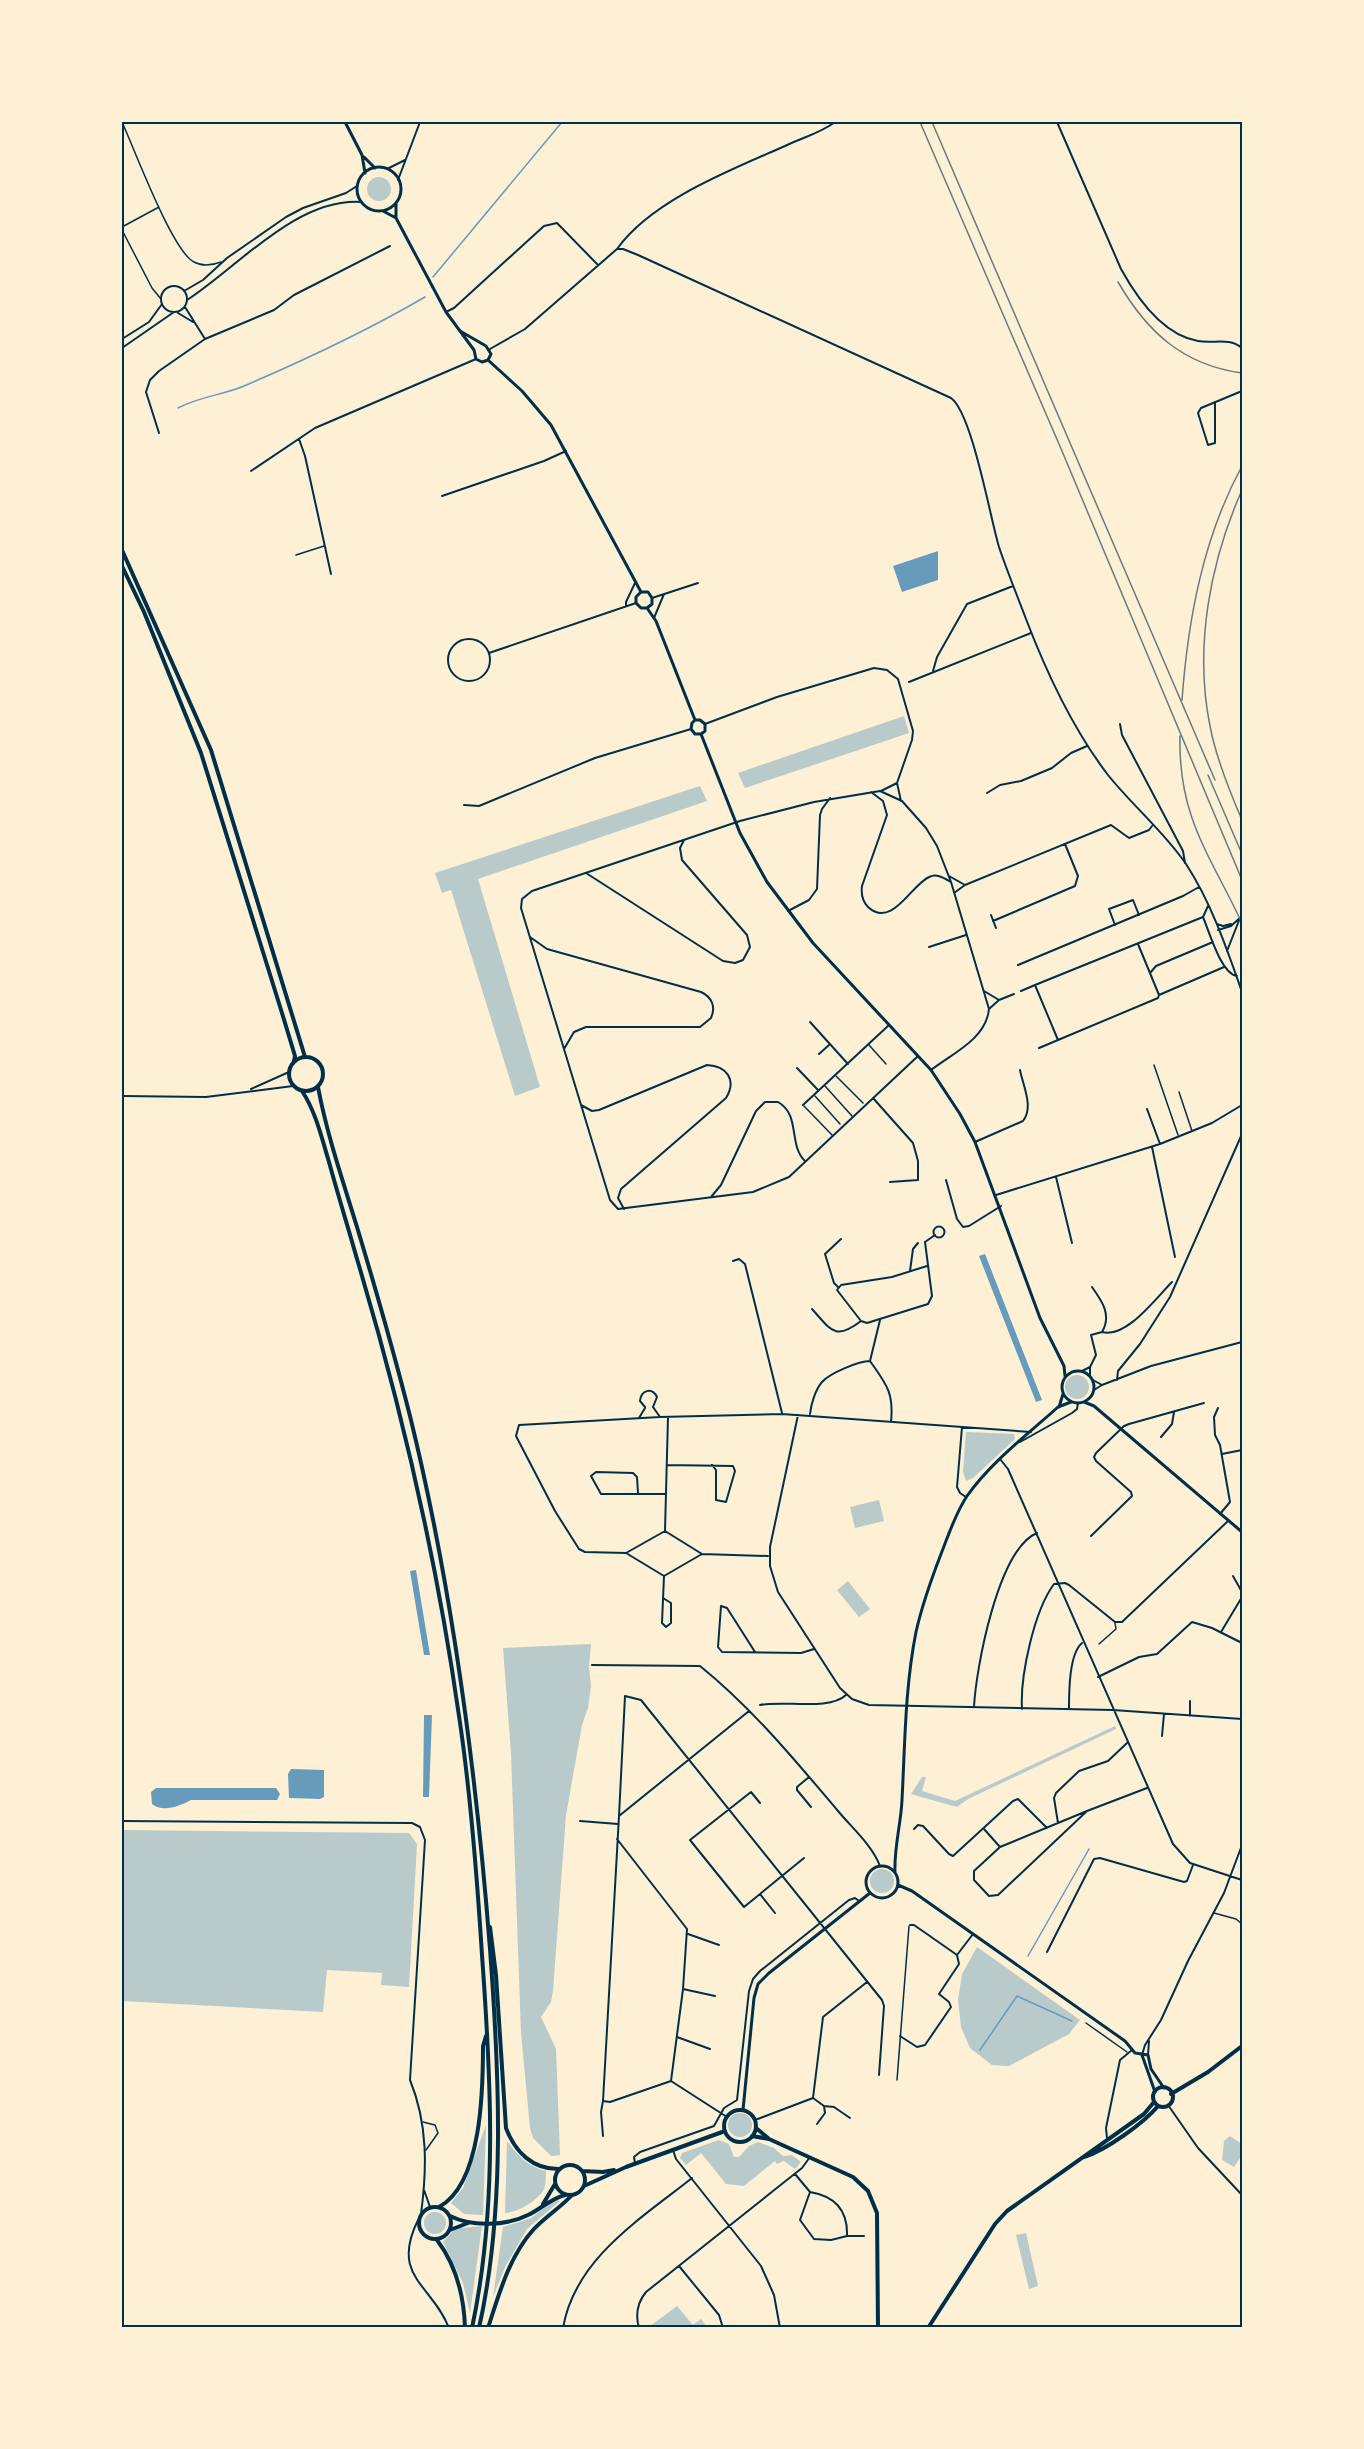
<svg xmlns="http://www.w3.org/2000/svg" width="1364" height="2449" viewBox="0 0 1364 2449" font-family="'Roboto Condensed',sans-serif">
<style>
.green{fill:#b9caca}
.water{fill:#669bbc}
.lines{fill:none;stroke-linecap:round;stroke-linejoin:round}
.stream{stroke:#669bbc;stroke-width:1.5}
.service{stroke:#003049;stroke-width:1.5}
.pedestrian{stroke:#003049;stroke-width:1.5}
.minor{stroke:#003049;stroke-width:2}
.tertiary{stroke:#003049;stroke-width:3}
.secondary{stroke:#003049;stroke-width:4}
.primary{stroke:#003049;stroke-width:4}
.rail{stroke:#657d81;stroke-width:1.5}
.neatline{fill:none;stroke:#003049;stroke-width:2}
</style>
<rect width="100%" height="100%" fill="#fdf0d5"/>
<path class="green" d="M367 189a12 12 0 1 1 24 0a12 12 0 1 1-24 0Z
M904 716 909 733 745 788 738 773Z
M700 786 707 801 478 879 540 1087 515 1096 451 890 442 893 435 873Z
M1065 1387a12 12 0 1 1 24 0a12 12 0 1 1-24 0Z
M966 1432 1014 1434 1015 1439 973 1478 966 1481 963 1472Z
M879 1500 884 1521 855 1528 850 1507Z
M848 1581 870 1609 859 1617 837 1590Z
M591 1644 589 1666 591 1686 588 1708 582 1725 566 1815 553 1991 551 2002 541 2017 556 2049 560 2155 551 2156 533 2138 530 2128 521 2033 511 1753 503 1648Z
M1115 1726 1116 1729 968 1799 957 1807 911 1794 922 1777H926L922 1791 955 1801Z
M122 1830 409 1833 417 1844 409 1987 381 1985 382 1973 327 1970 323 2012 122 2001Z
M870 1881a12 12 0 1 1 24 0a12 12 0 1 1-24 0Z
M977 1947 1080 2020 1069 2034 1009 2066 992 2065 970 2048 961 2027 958 2000 962 1974Z
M728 2125a12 12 0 1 1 24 0a12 12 0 1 1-24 0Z
M486 2125 483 2215 464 2214 451 2203 463 2188Z
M1230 2136 1242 2144V2155L1234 2167 1222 2160 1224 2141Z
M719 2140 729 2144 734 2157H739L749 2146 758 2142 774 2148 783 2156 792 2155 801 2162 795 2169 784 2161 777 2164 775 2161 744 2186 726 2184 701 2153 686 2165 680 2158 682 2153Z
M507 2141C518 2156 528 2167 546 2171 546 2178 546 2185 543 2191 536 2202 518 2212 505 2213Z
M555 2200 560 2201 527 2229 505 2267 493 2297 503 2227 531 2218Z
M424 2223a11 11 0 1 1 22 0a11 11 0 1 1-22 0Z
M482 2226 470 2313 463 2283 443 2242 452 2232 460 2228Z
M1026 2233 1038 2286 1029 2289 1016 2235Z
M677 2306 693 2325 701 2319 707 2327H649Z"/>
<path class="water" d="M938 551V580L902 592 893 566Z
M985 1254 1042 1400 1036 1402 979 1256Z
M416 1570 430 1655H424L410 1571Z
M424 1715H432L429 1797H423Z
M291 1769 324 1770V1797L320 1799 289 1798 288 1774Z
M156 1788H276L280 1794 277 1800H191C180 1806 163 1813 152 1804L151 1792Z"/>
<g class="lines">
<path class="stream" d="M433 277 562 122
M178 408C198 397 223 395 244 386 307 359 365 332 425 297
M1028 1956 1089 1849
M980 2050 1017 1996 1072 2021"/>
<path class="service" d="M122 122C134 148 172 251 194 262 203 267 213 265 221 262
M122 227 159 207
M122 230 152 288 161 299
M296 555 324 546
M869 1045 886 1064
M1154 1065 1178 1135
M836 1076 863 1103
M825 1086 852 1116
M1179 1092 1192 1131
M815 1096 840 1124
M804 1106 832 1135
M1099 1644 1116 1629 1115 1623
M1086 2023 1127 2052
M897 2080 909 1926
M423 2122 435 2125 438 2133 426 2150"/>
<path class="pedestrian" d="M1214 1913 1236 1919 1242 1924"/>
<path class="minor" d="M1057 122 1121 269C1137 298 1163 335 1198 341 1213 344 1229 337 1242 348
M387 169 405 160
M398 180 420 122
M617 249H623L638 255 951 398C972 413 990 517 999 547 1007 571 1017 595 1026 619 1047 674 1072 728 1108 775 1132 805 1165 833 1186 864 1211 902 1227 949 1242 992
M161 299a13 13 0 1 1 26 0a13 13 0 1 1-26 0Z
M184 291 203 280 227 258 286 217 303 208 346 193 357 186
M187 300C238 267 296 198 361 202
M185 307 205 339
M446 312 454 308 544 226 557 223 598 265
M178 313 193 322
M122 339 149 322 162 304
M122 348 174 312
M490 349 525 329 617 249C652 200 731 170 785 146 801 138 821 133 835 122
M1215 402V443L1208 445 1198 413 1201 408 1242 391
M159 433 146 392 150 380 159 371 205 339 274 310 294 295 390 246
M299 439 305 456 331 574
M251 471 315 428 476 359
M442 496 544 461 566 451
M652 598 698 583
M626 606V602L635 583
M654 618 664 594
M448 660a21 21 0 1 1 42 0a21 21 0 1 1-42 0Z
M489 653 636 603
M933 671 937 657 967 604 1013 586
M909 682 1031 633
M705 724 777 697 874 668 887 670 898 679 913 731 912 740 897 783 901 801
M1120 724 1122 735 1183 851 1185 863
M881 791 897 783
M871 792 883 801 887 815 862 886C861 894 862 901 868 907 892 929 911 885 929 877 937 873 944 878 951 882
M987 793 1000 785 1021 781 1052 768 1071 753 1087 746
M464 805 479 806 595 758 691 729
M586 873 723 961 735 963 743 960 750 947 747 935 682 860 680 848 684 840
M949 876 965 885
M954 893 965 885 1111 825 1129 838 1149 830 1152 826
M1208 906 1203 917C1209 931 1221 974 1237 976
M788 911 809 900 817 889 820 815 822 809 830 798
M991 915 996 928
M993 921 1075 886 1078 876 1065 844
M1217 924 1223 926 1231 924
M1115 925 1109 909 1133 900 1139 915
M1218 930 1231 926 1242 916
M530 937 547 949 701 992C712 997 716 1007 711 1018L700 1027H586L574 1032 564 1049
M1138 944 1159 995 1158 998 1058 1040 1035 985 1203 917
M929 947 966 935
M1227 951 1240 918
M1018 965 1183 896 1199 887
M1150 973 1156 966 1213 942
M984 991 999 1000
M1021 991 1035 985
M1159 995 1224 967
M989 1009 999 1000 1014 994
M810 1022 848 1064
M1039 1048 1058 1040
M819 1054 829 1045
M918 1056 789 1177 753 1192 618 1209 610 1200 521 908 522 899 532 891 740 821 814 802 880 791 902 801 926 828 937 846 951 882 989 1009C986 1039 953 1053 931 1070
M797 1068 818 1090
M251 1089 289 1072
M122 1096 206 1097 293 1086
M873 1098 913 1143 918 1161V1180L890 1182
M581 1105 592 1111 599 1110 707 1065C727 1066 737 1080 726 1098L621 1189 618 1198 624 1209
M803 1105 889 1025
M1147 1109 1160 1144
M975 1142 1023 1121C1034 1107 1023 1086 1020 1070
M1152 1147 1175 1257
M1056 1177 1072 1243
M946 1180 957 1219 963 1227 969 1226 1001 1206
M996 1195 1160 1144 1212 1123 1242 1105
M711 1197 721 1185 756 1111 765 1102H778C801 1115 788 1145 805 1161
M933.5 1232a5.5 5.5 0 1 1 11 0a5.5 5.5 0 1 1-11 0Z
M733 1261 739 1259 745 1264 782 1413
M927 1266 892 1277 841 1285 837 1290 861 1321 867 1323 928 1304 932 1296 925 1242 935 1235
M910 1271 913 1249 918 1243
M838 1287 834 1283 825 1254 841 1239
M812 1309C831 1330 835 1341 861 1321
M1102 1332C1126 1339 1156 1298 1172 1282
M870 1361 880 1320
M1090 1367V1375
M1082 1371 1090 1367 1096 1355 1091 1335 1102 1332C1112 1315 1102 1301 1092 1287
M1093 1380 1102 1385
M1117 1380 1118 1371 1140 1344 1170 1297 1242 1134
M1094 1390 1102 1385 1151 1366 1242 1342
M645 1407 640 1401C641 1390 652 1387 657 1397L653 1407
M653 1407 660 1417
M1218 1408 1214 1417 1215 1435 1220 1445 1230 1502 1220 1514
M810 1414C811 1405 815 1390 822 1382 830 1373 859 1361 870 1361 886 1384 894 1392 891 1422
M798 1415 770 1547V1566L778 1592 840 1688 852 1699 869 1705 1113 1710 1242 1719
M639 1418 645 1408
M962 1427 957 1487 960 1493 966 1497
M1161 1437 1172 1424 1174 1412
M1020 1442 1072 1413 1077 1409 1078 1403
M1222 1454 1242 1450
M1000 1459 1008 1469 1173 1844 1190 1863 1242 1880
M667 1465 733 1466 735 1471 726 1502 716 1500V1470L712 1465
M638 1493 637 1477 633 1473 596 1472 591 1476 601 1494H666
M665 1531 668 1417
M1091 1536 1132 1496 1131 1492 1096 1461 1094 1457 1096 1453 1124 1426 1129 1424 1204 1403
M626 1553 585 1552 579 1549 555 1511 516 1436 519 1425 660 1417 782 1414 1031 1432
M702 1554 665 1531 626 1553 664 1576 702 1554 768 1556
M1233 1576 1242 1592
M663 1598 671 1603V1623L666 1627 662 1623 664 1576
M1221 1632 1242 1597
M755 1652 727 1608 721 1606 718 1647 722 1652 801 1653 814 1649
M592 1665 700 1666C752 1708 795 1760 838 1811 852 1828 872 1845 880 1866
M1098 1677 1139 1657 1157 1654 1192 1622 1212 1628 1242 1643
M760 1705C784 1700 829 1711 846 1695
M974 1707C976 1668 998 1549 1037 1533
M1022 1709C1020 1676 1034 1611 1054 1584L1065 1583 1069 1585 1115 1622H1122L1228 1521
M1069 1709C1069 1692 1069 1654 1082 1643
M1190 1716V1701
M1162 1736 1164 1714
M809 1777 797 1787V1790L811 1807
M760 1803 751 1792 690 1840 744 1907 804 1858
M1087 1811 1000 1847 974 1871V1880L989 1896 998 1895 1087 1811 1147 1788
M619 1816 625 1696 641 1700 882 2000 884 2006 879 2075
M122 1821 412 1823 420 1827 425 1840 410 2080C428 2124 427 2169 421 2214
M580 1821 618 1824
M1058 1823 1054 1798 1056 1793 1079 1771 1108 1761 1127 1743
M914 1829 918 1825 923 1826 949 1854 953 1856 1013 1801 1018 1799 1047 1828
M984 1829 1000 1847
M617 1839 687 1929 683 1989 671 2081
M760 1894 775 1913
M688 1934 719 1945
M1047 1952 1094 1859 1100 1858 1184 1882 1187 1881 1193 1865
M957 1955 973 1934
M683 1989 715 1996
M900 2036 917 2047 925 2045 951 2007 949 2002 939 1994 959 1964 957 1955 914 1925H910
M677 2037 710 2049
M1142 2055 1145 2045 1161 2020 1188 1961 1224 1893 1242 1845
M1148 2055 1149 2041
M813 2098 824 2106 834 2107 850 2118
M1168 2105 1198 2148 1242 2195
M727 2117 671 2081 610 2102 603 2101 619 1816 749 1711
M755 2120 813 2098 823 2017 867 1982
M817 2124 825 2113 824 2106
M603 2136 601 2112 603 2101
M1107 2138 1106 2128 1120 2060 1132 2050
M673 2150 676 2159 761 2266 774 2295 780 2328
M635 2163 634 2157 640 2152 714 2126 724 2108 737 2100 749 1991 753 1979 760 1971 849 1900 855 1898 859 1901
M795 2174 810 2192C834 2196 848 2210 847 2236L831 2240 814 2239 800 2220 810 2192
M424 2190 430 2207
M418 2220C390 2277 432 2284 449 2328
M847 2236H864
M679 2266 719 2315 723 2328
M563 2328C575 2258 642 2218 692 2178
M639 2328C635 2314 637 2303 646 2292L802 2168 810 2157"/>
<path class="tertiary" d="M345 122 362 155 365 173
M364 157 375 168
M357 189a22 22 0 1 1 44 0a22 22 0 1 1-44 0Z
M396 203V218
M383 211 396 218 446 312 474 350 476 359 482 362 488 360
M460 331 486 346 491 354 488 360
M488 360 522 391 551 425 641 592
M641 592H648L652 598V604L647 608
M641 592 636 597V603L641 608H647
M647 608 656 621 695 720
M695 720H700L705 724V731L701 734
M695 720 692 723 691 729 695 734H701
M701 734 740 833 767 882 813 943 931 1070 960 1114 975 1142 1040 1318 1064 1366 1065 1376
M1062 1387a16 16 0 1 1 32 0a16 16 0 1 1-32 0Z
M1084 1402 1094 1406 1242 1532
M1059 1407 1063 1394
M866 1882a16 16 0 1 1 32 0a16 16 0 1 1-32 0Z
M895 1872C894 1847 901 1824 902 1800 905 1744 905 1687 916 1632 922 1605 931 1580 941 1554 949 1534 955 1514 967 1496 991 1462 1027 1435 1058 1407L1071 1402
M898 1885 912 1891 1125 2041 1135 2053 1148 2055 1151 2069 1164 2088
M1142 2055 1155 2092
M743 2110 754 1998 758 1984 769 1973 870 1893"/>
<path class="secondary" d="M1153 2097a10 10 0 1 1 20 0a10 10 0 1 1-20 0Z
M1171 2094 1208 2072 1242 2046
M724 2126a16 16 0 1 1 32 0a16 16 0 1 1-32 0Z
M756 2128 768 2138
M752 2136 769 2139 853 2177 868 2191 877 2213 878 2328
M1084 2157C1106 2150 1144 2123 1158 2106
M555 2180a15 15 0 1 1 30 0a15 15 0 1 1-30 0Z
M582 2171 603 2172 614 2170
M584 2186 626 2167 725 2131
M543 2204 555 2184
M419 2223a16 16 0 1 1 32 0a16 16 0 1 1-32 0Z
M450 2216C472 2227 506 2226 528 2215 541 2209 550 2199 565 2195
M450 2230 468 2223
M928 2328 995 2224 1007 2211 1144 2114 1154 2102"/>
<path class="primary" d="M122 550 211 750 305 1057
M122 566 144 612 201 753 282 1013 295 1056 294 1061
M289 1074a17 17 0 1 1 34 0a17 17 0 1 1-34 0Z
M318 1087C327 1135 343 1181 357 1227 376 1290 394 1353 410 1416 453 1591 476 1769 490 1949 499 2070 506 2208 479 2328
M302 1091C316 1112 322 1139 329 1162 338 1195 348 1227 357 1259 402 1409 437 1561 459 1716 471 1795 477 1876 482 1955 491 2079 498 2206 472 2328
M490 1927 496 1975 506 2128C515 2152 533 2170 560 2169
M439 2207C482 2184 483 2089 483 2046L486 2036
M437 2240C456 2265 464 2296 465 2328
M488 2328C499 2294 509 2257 533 2230 545 2217 560 2208 572 2195"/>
<path class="rail" d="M920 122 1062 451 1242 880
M932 122 1215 780
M1118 282C1147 332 1183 365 1242 373
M1242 490C1210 562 1194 647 1210 726 1216 758 1229 790 1242 820
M1182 700C1188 619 1203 538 1242 466
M1180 736C1178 817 1210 855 1242 923
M1208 775 1242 854"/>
</g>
<rect width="1364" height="2449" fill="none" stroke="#fdf0d5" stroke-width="246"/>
<rect x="123" y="123" width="1118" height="2203" class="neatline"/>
</svg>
